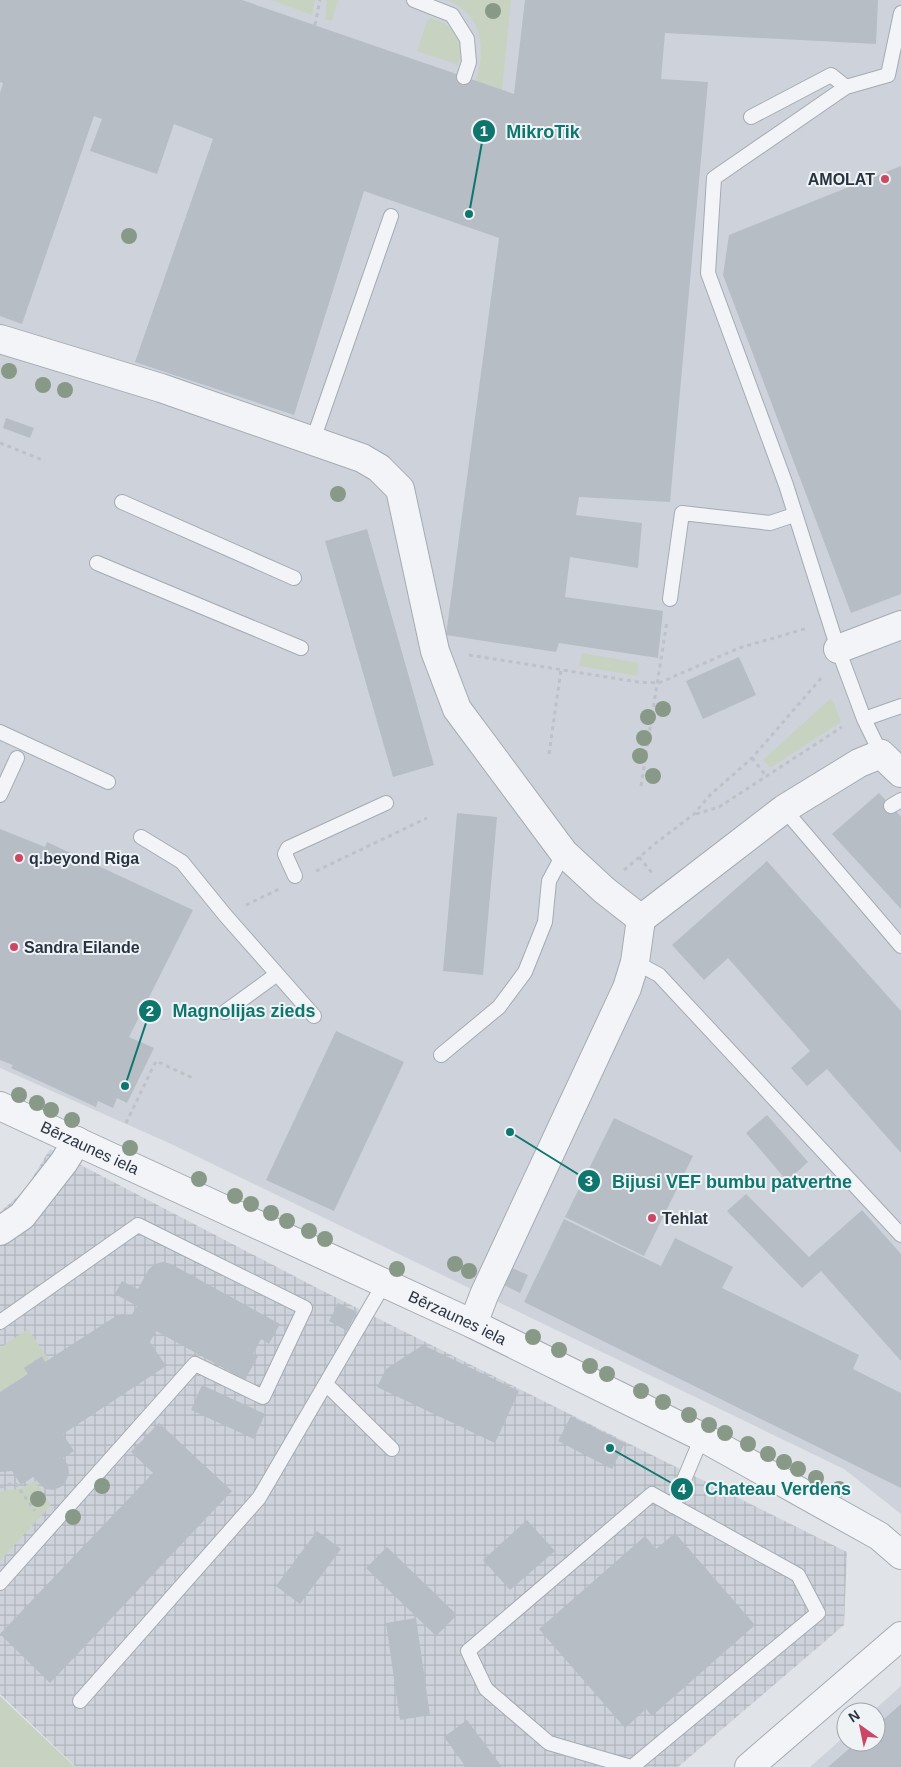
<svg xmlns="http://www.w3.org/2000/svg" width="901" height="1767" viewBox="0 0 901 1767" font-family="Helvetica,sans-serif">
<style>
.built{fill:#ced3db}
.industrial{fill:url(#industrial-grid)}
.green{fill:#c7d2c1}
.building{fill:#b7bdc5}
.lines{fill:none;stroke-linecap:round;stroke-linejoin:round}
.lane-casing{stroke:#a5abb3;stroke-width:16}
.street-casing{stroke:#a5abb3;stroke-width:30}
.path{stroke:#bec2c7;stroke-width:3;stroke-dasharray:4 4;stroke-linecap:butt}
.lane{stroke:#f3f4f7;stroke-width:14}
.street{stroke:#f3f4f7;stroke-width:28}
.tree{fill:#889987}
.poi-dot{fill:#cb4764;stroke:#eff3f6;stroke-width:2}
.labels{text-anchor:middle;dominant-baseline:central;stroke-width:4;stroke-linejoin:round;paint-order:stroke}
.poi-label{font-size:16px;font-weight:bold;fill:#293340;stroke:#eff3f6;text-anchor:start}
.street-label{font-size:16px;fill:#293340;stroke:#eff3f6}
.leader{fill:none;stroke:#0f766e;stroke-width:2}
.callout-dot{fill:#0f766e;stroke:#eff3f6;stroke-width:2}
.mark-label{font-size:15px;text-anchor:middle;font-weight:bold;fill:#fff}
.callout-label{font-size:18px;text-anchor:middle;font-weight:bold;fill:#0f766e;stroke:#eff3f6;stroke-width:4;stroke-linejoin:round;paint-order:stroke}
</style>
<defs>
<pattern id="industrial-grid" width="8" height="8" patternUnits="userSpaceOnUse" patternTransform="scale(1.25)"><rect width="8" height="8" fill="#ced3db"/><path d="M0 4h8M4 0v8" fill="none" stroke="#b1b6bd"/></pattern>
</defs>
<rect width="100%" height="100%" fill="#e0e4e9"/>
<path class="built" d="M0 0H901V1514L844 1469 169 1143 0 1068Z
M901 1686V1767H810L846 1735V1742H876V1712H872Z"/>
<path class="industrial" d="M50 1149 323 1291 847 1552 844 1625 678 1767H76L0 1694V1212L25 1190Z"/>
<path class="green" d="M271 0H315L312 15Z
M327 0H338L332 21 325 19Z
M447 0H511L502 90 476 81C486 48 483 15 447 0Z
M431 18C453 23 466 43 458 65L417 51 427 21Z
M582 653 638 663 637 676 579 666Z
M830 699 833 701 841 722 770 768 763 760Z
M28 1329 49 1360 45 1362 41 1356 24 1368 28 1374 0 1392V1348Z
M35 1481 51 1505 0 1561V1491L19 1489Z
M0 1696 75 1767H0Z"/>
<path class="building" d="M0 0H242L514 94 525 0H878L876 44 665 33 661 79 708 82 670 502 579 497 576 515 642 523 638 568 570 557 565 597 663 611 658 658 559 643 556 652 446 635 499 238 364 191 294 415 135 362 213 139 174 124 157 174 90 151 102 119 94 116 22 324 0 316V93L3 83 0 82Z
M901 166V594L851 613 723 275 729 235Z
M6 418 34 428 30 438 3 428Z
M367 529 434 765 393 777 325 541Z
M739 657 756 695 703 719 686 681Z
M879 793 901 817V909L832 834Z
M457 813 497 817 483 975 443 971Z
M0 829 45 847 47 842 193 910 129 1037 154 1048 127 1103 117 1098 113 1108 98 1101 96 1107 11 1068 13 1065 0 1060Z
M767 861 901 1011V1153L827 1069 807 1086 791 1068 810 1051 728 958 704 980 672 945Z
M336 1031 404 1062 334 1211 266 1180Z
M767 1115 808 1162 787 1181 746 1133Z
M614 1118 693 1156 644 1256 565 1217Z
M746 1194 809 1257 862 1210 901 1254V1361L821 1271 802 1288 727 1211Z
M564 1219 661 1266 675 1238 733 1267 722 1288 859 1355 853 1369 901 1393V1488L524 1302Z
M163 1262 171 1264 280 1324 269 1344 261 1339 253 1354 258 1356 245 1380 156 1331 150 1342 166 1366 63 1434 74 1451 63 1458 68 1465 69 1473 66 1481 61 1487 53 1490 45 1489 33 1477 21 1485 12 1471 0 1472V1392L28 1374 24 1368 42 1356 45 1362 116 1316 123 1314 131 1316 137 1306 115 1294 122 1281 138 1289 149 1269 155 1264Z
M512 1268 528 1275 520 1293 504 1285Z
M338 1303 357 1312 347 1331 329 1321Z
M423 1345 519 1391 495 1443 377 1387 386 1369Z
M202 1385 265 1414 254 1439 191 1410Z
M571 1416 625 1443 612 1469 558 1441Z
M159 1423 232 1491 50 1683 0 1634 153 1473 131 1452Z
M527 1520 555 1551 510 1590 483 1560Z
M317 1531 341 1549 300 1604 276 1586Z
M675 1533 755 1625 652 1716 646 1709 625 1728 539 1629 645 1536 656 1549Z
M387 1547 457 1615 436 1636 366 1568Z
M416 1618 430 1715 400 1720 386 1623Z
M901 1704V1767H828L857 1742H876V1726Z
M467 1720 502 1767H466L444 1737Z"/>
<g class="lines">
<g class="lane-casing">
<path id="lane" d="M414 0 452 15 467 39 469 62 464 77
M751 117 831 75 846 87
M313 440 391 216
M122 502 294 578
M97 563 301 648
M670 599 682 513 770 523 794 515
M864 719 901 706
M0 732 108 782
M881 754 864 719 838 649 786 485 708 273 714 178 846 87 888 75 901 13
M0 795 17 758
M891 806 901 800
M784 809 901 946
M141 837 182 862 225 915 314 1016
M295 876 285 854 288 848 386 803
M635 962 659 975 901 1235
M225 1012 277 974
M441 1055 499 1007 525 972 545 922 549 881 564 853
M0 1322 138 1225 305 1308 263 1397 195 1364 0 1583
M327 1385 392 1449
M673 1506 702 1437
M80 1701 259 1498 385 1282
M631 1767 549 1743 486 1689 468 1651 652 1494 798 1575 818 1613 632 1767"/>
</g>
<g class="street-casing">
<g id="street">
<path d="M0 339 161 388 362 458 379 468 400 489 435 651 457 709 564 853 604 890 641 919"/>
<path d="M838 649 901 625"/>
<path id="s1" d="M0 1106 473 1324 702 1437 879 1536 901 1555"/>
<path d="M0 1231 22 1216 64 1162 77 1141"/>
<path d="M473 1324 484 1295 627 988 635 962 641 919 784 809 859 763 881 754 901 773"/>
<path d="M749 1767 901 1636"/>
</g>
</g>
<path class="path" d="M315 25 320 0
M0 443 45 461
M469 655 638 682 659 683 739 648 808 628
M549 754 561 670
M752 758 767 777
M641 786 667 621
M696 814 719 807 842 727
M639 857 653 874
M624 870 656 843 694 814 710 795 752 758 823 676
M316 871 427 818
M246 905 279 889
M126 1123 156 1061 195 1079
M0 1487 15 1483 35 1511"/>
<use href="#lane" class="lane"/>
<use href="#street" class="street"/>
</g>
<g class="tree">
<circle cx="493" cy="11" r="8"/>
<circle cx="129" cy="236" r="8"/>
<circle cx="9" cy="371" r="8"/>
<circle cx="43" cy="385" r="8"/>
<circle cx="65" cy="390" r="8"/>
<circle cx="338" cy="494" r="8"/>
<circle cx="663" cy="709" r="8"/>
<circle cx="648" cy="717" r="8"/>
<circle cx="644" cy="738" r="8"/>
<circle cx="640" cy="756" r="8"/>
<circle cx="653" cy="776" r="8"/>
<circle cx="19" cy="1095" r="8"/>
<circle cx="37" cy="1103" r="8"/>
<circle cx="51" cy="1110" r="8"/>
<circle cx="72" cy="1120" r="8"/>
<circle cx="130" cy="1148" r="8"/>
<circle cx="199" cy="1179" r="8"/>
<circle cx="235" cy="1196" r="8"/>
<circle cx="251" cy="1204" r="8"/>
<circle cx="271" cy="1213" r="8"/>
<circle cx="287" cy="1221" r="8"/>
<circle cx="309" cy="1231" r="8"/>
<circle cx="325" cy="1239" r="8"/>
<circle cx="455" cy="1264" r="8"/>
<circle cx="397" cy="1269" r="8"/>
<circle cx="469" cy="1271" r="8"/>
<circle cx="533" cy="1337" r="8"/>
<circle cx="559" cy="1350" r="8"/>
<circle cx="590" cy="1366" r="8"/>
<circle cx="607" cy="1374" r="8"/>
<circle cx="641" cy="1391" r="8"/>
<circle cx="663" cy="1402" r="8"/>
<circle cx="689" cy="1415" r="8"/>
<circle cx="709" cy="1425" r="8"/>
<circle cx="725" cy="1433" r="8"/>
<circle cx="748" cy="1444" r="8"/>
<circle cx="768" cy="1454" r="8"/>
<circle cx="784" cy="1462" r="8"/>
<circle cx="798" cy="1469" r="8"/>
<circle cx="816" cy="1478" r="8"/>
<circle cx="102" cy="1486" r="8"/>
<circle cx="839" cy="1489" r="8"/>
<circle cx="38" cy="1499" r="8"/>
<circle cx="73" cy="1517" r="8"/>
</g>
<g class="poi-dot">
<circle cx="885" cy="179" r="5"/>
<circle cx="19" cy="858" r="5"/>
<circle cx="14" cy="947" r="5"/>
<circle cx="652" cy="1218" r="5"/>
</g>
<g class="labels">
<g class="poi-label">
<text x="875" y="179" text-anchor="end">AMOLAT</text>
<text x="29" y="858">q.beyond Riga</text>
<text x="24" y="947">Sandra Eilande</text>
<text x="662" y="1218">Tehlat</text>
</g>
<g class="street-label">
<text stroke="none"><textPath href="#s1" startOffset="99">Bērzaunes iela</textPath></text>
<text stroke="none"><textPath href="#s1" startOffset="504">Bērzaunes iela</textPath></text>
</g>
</g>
<path class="leader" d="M469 214L484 131M125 1086L150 1011M510 1132L589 1181M610 1448L682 1489"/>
<g class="callout-dot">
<circle cx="469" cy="214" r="5"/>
<circle cx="125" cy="1086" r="5"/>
<circle cx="510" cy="1132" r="5"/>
<circle cx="610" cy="1448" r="5"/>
<circle cx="484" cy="131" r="12"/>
<circle cx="150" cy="1011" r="12"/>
<circle cx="589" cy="1181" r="12"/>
<circle cx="682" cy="1489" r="12"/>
</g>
<g class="mark-label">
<text x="484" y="136">1</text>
<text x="150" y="1016">2</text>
<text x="589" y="1186">3</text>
<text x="682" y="1494">4</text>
</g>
<g class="callout-label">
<text x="543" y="138">MikroTik</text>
<text x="244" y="1017">Magnolijas zieds</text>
<text x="732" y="1188">Bijusi VEF bumbu patvertne</text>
<text x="778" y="1495">Chateau Verdens</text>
</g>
<g transform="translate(861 1727) rotate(327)"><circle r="24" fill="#eff3f6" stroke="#a0a6ad"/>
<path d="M0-4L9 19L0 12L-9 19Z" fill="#cb4764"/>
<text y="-8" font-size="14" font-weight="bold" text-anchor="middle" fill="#293340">N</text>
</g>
</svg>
